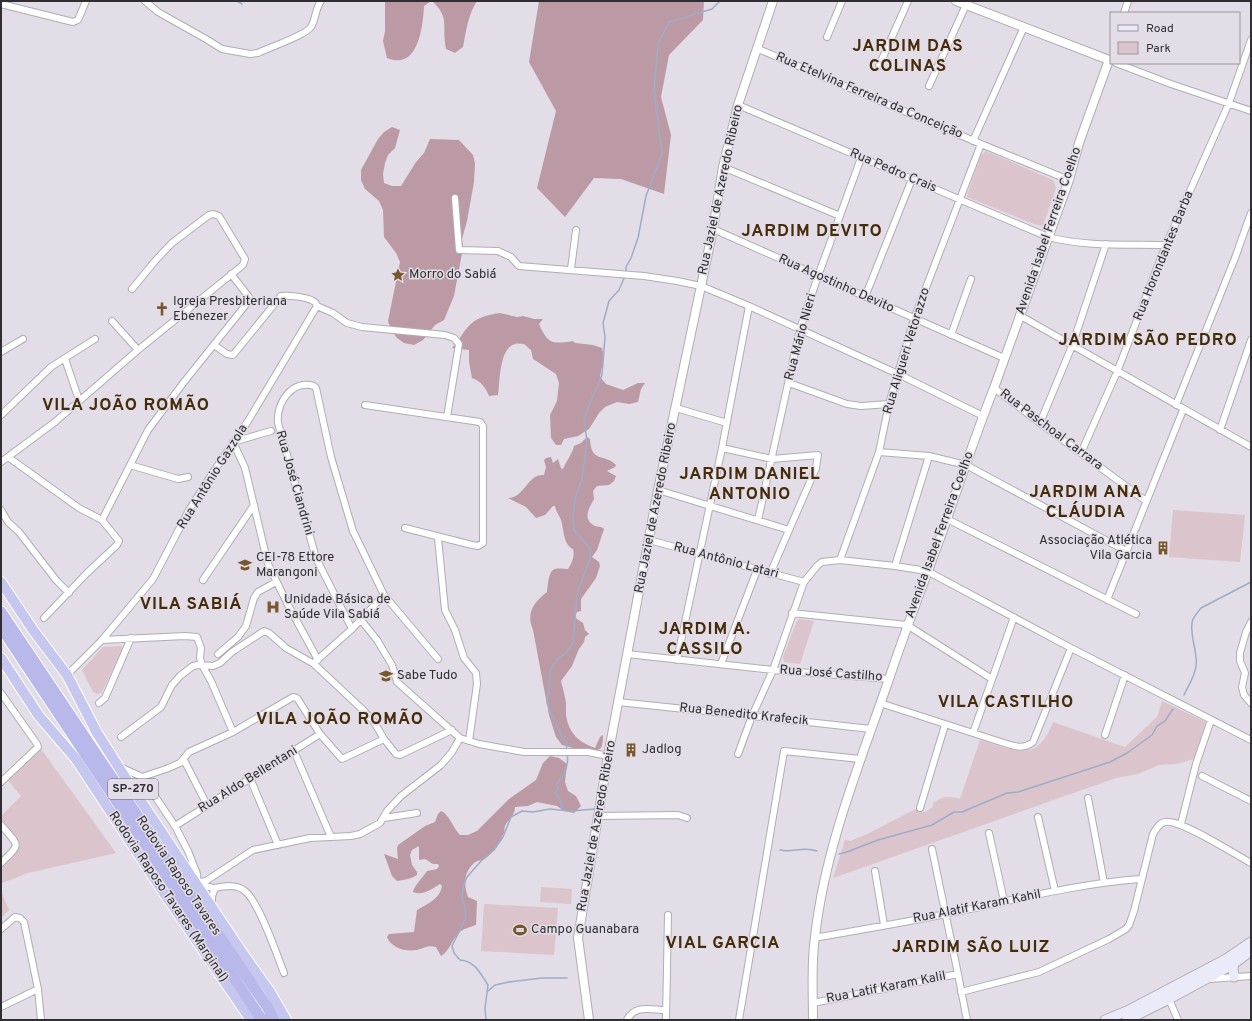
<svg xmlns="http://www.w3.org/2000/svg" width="1252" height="1021" viewBox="0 0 1252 1021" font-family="Overpass,sans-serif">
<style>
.green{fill:#dbc4cb}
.forest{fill:#bb9aa5}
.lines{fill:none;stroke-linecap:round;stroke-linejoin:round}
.stream{stroke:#9dadc8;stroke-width:1.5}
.minor-casing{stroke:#b1acb5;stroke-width:8}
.tertiary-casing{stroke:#b1acb5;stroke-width:10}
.secondary-casing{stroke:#b1acb5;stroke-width:11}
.trunk-casing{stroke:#fff;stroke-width:12}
.motorway-casing{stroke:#fff;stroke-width:13}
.minor{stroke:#fff;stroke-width:6}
.tertiary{stroke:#fff;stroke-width:8}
.secondary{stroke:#eaeaf9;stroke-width:9}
.trunk{stroke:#c6c7ee;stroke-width:10}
.motorway{stroke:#b8b9ea;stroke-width:11}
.labels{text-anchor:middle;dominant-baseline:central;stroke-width:3;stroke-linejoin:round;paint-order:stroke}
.shield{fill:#e2dde6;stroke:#656268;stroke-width:1}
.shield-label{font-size:12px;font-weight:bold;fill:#302e32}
.street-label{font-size:13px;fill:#302e32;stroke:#e2dde6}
.poi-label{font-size:13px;fill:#302e32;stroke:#e2dde6;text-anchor:start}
.district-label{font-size:17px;font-weight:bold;letter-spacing:1px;fill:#452c0a;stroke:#e2dde6}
</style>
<rect width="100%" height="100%" fill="#e2dde6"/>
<path class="green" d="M986 151 1053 180 1056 188 1043 226 1034 224 967 197 968 192 981 155Z
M1173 510 1245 515 1240 562 1169 557Z
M799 619 814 621 800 664 784 662 783 657 796 623Z
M120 646 123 648 102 692 97 694 93 692 82 670 103 647Z
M1162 701 1206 722 1194 759 1177 764 1159 765 1138 774 1116 778 833 878 845 840 851 841 867 834 916 809 925 812 933 807V803C943 796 949 796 960 799L980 740C1014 750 1037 765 1053 722L1125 747 1157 717Z
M41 749 116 853 28 873 2 883 1 889V865L18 848 20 845 19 842 1 820V816L21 796 7 779 37 750Z
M541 887 572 889 571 904 540 902Z
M1 891 9 910 1 918Z
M484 904 558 908 554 955 481 951Z"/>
<path class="forest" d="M385 1H431L424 6C423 27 418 71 387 58L383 41 385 31Z
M432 1H477C468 15 466 31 463 47L455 53 446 49C441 27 451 18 432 1Z
M539 1H704L703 20 669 55 661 97 671 135 664 194 621 179 594 178 565 217 537 188 556 111 529 62Z
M392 127 400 130 395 148 388 155 385 163 383 174 384 183 392 186H401L416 162 424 153 430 139 459 140 473 155 475 163 474 182 467 221 462 239 463 248 454 296 444 320 435 325 423 340 414 345 404 343 397 338 391 330 388 321 400 262 396 253 384 237 383 210 379 201 365 189 361 180V170L378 139 384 132Z
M500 313 517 317 523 316 534 319H543L539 324C548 345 553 344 573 341L575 343 593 345 602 348 604 357 600 377 606 384 623 390 638 383H645L641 389 638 402 629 404 617 402 605 407 599 413 589 429 578 436 564 439 561 445H556L551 438 550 415 557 401 559 383 556 374 533 359 531 350 524 344C521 344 517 343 515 344 499 348 500 382 498 395L489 396C485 387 482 382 472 378L469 362V350L452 348C458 342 461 335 467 328 476 317 487 315 500 313Z
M587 437 590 439C591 464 605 453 616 465L615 467 607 471 616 476 614 481 609 485 597 486 593 491 594 499C589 508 582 519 595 526 598 527 601 526 604 529L597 550 592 557 599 562 600 566 596 578 581 599V611L577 612 575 616 577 619 583 623 585 630 589 634 585 637 584 642 579 649 572 666 561 681C563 689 565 696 566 703 566 707 566 711 566 715 569 734 579 742 595 748L600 737 603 735V739L602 746 600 749 597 750 577 749 562 745 556 737 549 715 533 630C526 613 533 603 547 592 548 586 548 571 555 569 559 568 565 569 568 569 572 563 575 556 573 549 563 544 564 530 561 520 559 515 556 512 555 506H553L545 515 536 518 526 507 508 498C522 498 526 481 537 476 538 475 543 475 544 475L546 467 544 460 546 458 551 457 553 463 558 459 561 468 563 469C566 462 573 452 574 446L581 443Z
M550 756 559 758 567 764 565 782 568 791 576 796 581 806 574 813 564 811 557 806 537 802 528 806 515 807C515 816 508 819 505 826 504 829 505 832 503 835 500 843 492 853 486 858 484 860 480 860 477 861 464 869 463 884 468 897L477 901 476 925C471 927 465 928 461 931 452 938 450 951 441 956L436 947C427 945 425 948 417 950 406 952 391 948 387 937L389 934 414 932 417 910C427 904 440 899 442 886L440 884C432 889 423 896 413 892 414 886 423 877 427 871L437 869 439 866 438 864H433L425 859 419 860V846L412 850 410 855 412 865 417 872V875C411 879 403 880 397 881L392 876 384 854 398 859 397 848 398 845 425 826 435 822 438 814 441 811C449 814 453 828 460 835H468L477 831 509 799 536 780 543 763Z"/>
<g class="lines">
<path class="stream" d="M237 1 242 4
M626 273V267L631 258 638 238 646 196 662 154 654 90 658 44 669 22 712 9 720 1
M1184 695C1188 686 1195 676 1196 666 1198 652 1190 638 1192 623 1192 618 1198 612 1201 608L1251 582
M567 750 566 743 559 731 547 703 549 689 550 671 557 659 566 653 573 643 577 594 590 559V548L574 530 573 517 575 499 582 479 587 442 584 418 602 375 605 337 603 323 609 301 619 290 625 276
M562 810 560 799 555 793 558 789 557 783C565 777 569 763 567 753
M780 850C794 853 801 846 817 851
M839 854 847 852 878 840 932 825 954 812H962L1007 793 1018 792 1110 762 1127 753 1152 735 1157 726 1165 721 1173 709
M488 991 495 985 509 982 542 978H567
M486 1020 485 1008 488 985C480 973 475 961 460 960L454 953 452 946 466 918 465 907 462 898 463 887 467 877 481 861 494 850 503 837 511 817 522 811 533 812 550 809 571 811 595 809"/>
<g class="minor-casing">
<path id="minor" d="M145 1 158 12 206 39 222 49 250 54 258 53C268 48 306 35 311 27 316 19 315 9 321 1
M1 4 73 22 78 20 86 1
M1124 13 1128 1
M827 37 842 1
M756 48 981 144 1069 180
M1116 63 1171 84 1251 111
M879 66 908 1
M929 86 966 5
M738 105 1048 237C1086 247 1127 244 1166 245
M973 141 1024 27
M723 167 840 216
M455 198 459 250 498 251 511 257 519 266 644 276 677 281 701 286 749 306 898 374 983 416
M713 229 1004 358
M571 269 576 230
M865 297 912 179
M317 306 333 313 347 323 362 327 445 335 454 338 459 344 447 417
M1019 315 1251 447
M112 321 138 350
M951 335 971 279
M214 345 227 354 233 355 281 296C288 295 307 297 313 301 316 302 316 303 317 306
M1 352 23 339
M65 359 79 400
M789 383 847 404 861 406 889 404
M994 388 1040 423 1146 501
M365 405 480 422 483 426V543L478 546 472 545 405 528
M1176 405 1235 258 1251 213
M676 408 727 423
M1 415 51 367 95 339
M1040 423 1072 346 1106 244
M1220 430 1251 340
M271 431 233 442 245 468 268 564 288 605 318 660
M722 448 772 459 818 455 816 468 770 574
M879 452 929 456 966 465 1126 551
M1081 453 1117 372 1166 245 1229 103 1251 40
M8 457 79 508 102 520 119 541 117 545 87 573 44 618
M1 462 55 422 138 350 243 265 245 259 219 216 213 214 209 215 172 243 155 261 132 289
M130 465 178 479 188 477
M658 490 789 530
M1 510 8 522 19 532 56 580 69 593
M947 519 1136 614
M102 520 148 430 184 382 248 302 249 297 231 274
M758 520 800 329 818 276 861 158
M438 538 445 610 455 630 464 658 476 673 477 684 469 741
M649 540 804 582
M840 560 879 452 889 404 914 319 981 144
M895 566 929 456
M203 580 254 505
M1107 600 1183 410
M792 613 907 625 992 679
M361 620 377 640 392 665 397 682 460 738 479 744 524 752H588L608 756
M1251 622 1246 632 1240 653V661L1245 673 1242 687 1244 695 1251 703
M352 629 316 558 278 423C276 403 292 379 314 386L316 388 331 457 353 531 384 595 438 659
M102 640 185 636 197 637 201 648 200 658 202 665 211 681 233 732
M218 654 238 637 246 626 254 598 258 592 276 582
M627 654 773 670 889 679
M677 660 722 448 749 306
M316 661 352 629 384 595
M721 664 757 570
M67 675 102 640 153 579 189 510 214 471 248 421 317 306
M1 693 37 744 38 747 1 782
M618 702 752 716 871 729
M99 703 105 698 131 638
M880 703 1007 744C1017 747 1024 749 1033 742L1071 648
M973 733 1014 617
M1105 735 1125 675
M121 737 161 707 172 685 180 676 193 666 198 665 213 666 220 663 232 652 264 631 269 633 286 648 314 664 363 710 374 722 384 739
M294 751 331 837
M738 754 752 716 773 670 804 582 817 566 822 562 840 560 895 566 927 571 1071 648 1251 740
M184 760 207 805
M120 767 142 777 175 826 188 851 197 874 198 886 210 887
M1202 776 1251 801
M142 777 166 769 180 763 189 752 233 732 293 697 297 698 320 734 342 759 384 739 396 754 400 755 452 730
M250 778 278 845
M1088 798 1104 883
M920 808 945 725
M598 816 678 815 687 818
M1038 817 1055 891
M384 818 417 813
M1181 824 1196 764 1211 720
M1 825C19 846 22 843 1 863
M175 826 320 734
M989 833 1004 901
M932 849 958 974 967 1020
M875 871 884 925
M194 881 200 882 206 881 253 850 310 838 351 836 360 834 380 823 387 811 401 796 441 765 452 752 460 738
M215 888C225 886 237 884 245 891 259 902 277 955 284 973
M212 904V896L215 888H212
M1 929 15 917 20 918 24 922 38 989 41 1020
M814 938C858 930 902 923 946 914 1011 901 1074 884 1140 879
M1209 979 1251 976
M961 992 1039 972 1109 939 1126 929 1129 925 1134 911 1153 834C1156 829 1159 823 1165 822 1179 818 1236 855 1251 863
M1169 999 1178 1020
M813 1003 958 974
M1 1007 38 989
M627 1020C635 1004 651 1010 666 1010
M666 1020 668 915
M739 1020 784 751 860 759"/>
</g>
<g class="tertiary-casing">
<path id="tertiary" d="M589 1020 578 938 608 756 658 490 713 229 723 167 738 105 773 1
M813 1020C813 993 811 963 815 937 825 847 860 763 889 679 907 625 928 572 947 519 962 475 977 431 994 388L1069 180 1079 143 1109 60 956 1"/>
</g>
<g class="secondary-casing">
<path id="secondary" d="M1234 977 1233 967 1236 959
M1105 1020 1127 1011 1226 959 1251 942
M1127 1020 1169 999 1232 965 1251 951"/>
</g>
<g class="trunk-casing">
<path id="trunk" d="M1 582 33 630 67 675 97 733 130 785 245 957 270 992 286 1020
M1 658 39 716 76 759 164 893 251 1020"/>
</g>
<g class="motorway-casing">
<path id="motorway" d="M1 612 157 845 268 1008 274 1020
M1 627 262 1020"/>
</g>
<use href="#minor" class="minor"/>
<use href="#tertiary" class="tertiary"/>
<use href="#secondary" class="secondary"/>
<use href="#trunk" class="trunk"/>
<use href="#motorway" class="motorway"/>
</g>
<defs>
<g id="sight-bare" transform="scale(1.08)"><path d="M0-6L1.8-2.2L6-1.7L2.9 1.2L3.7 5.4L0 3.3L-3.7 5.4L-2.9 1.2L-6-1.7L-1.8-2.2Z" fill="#78562e" stroke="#e2dde6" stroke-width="2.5" paint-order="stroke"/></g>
<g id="church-bare" transform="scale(1.08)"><path d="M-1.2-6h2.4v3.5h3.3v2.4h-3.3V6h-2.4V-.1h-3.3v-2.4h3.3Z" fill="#78562e" stroke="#e2dde6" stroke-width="2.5" paint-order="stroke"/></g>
<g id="building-bare" transform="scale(1.08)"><path d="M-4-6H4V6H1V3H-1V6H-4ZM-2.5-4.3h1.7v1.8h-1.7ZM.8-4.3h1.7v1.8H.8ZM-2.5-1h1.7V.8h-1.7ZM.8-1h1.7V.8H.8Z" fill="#78562e" stroke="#e2dde6" stroke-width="2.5" paint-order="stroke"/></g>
<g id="school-bare" transform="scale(1.08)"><path d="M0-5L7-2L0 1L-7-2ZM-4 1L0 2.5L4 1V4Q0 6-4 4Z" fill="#78562e" stroke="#e2dde6" stroke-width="2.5" paint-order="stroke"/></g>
<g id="hospital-bare" transform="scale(1.08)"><path d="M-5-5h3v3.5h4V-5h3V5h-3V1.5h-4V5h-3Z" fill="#78562e" stroke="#e2dde6" stroke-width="2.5" paint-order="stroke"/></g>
<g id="stadium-bare" transform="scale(1.08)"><path d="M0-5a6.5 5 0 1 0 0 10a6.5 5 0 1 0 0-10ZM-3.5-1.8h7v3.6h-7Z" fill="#78562e" stroke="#e2dde6" stroke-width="2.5" paint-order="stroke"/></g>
</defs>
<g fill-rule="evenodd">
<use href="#sight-bare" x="398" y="275"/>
<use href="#church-bare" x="162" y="309"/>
<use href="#building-bare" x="1163" y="548"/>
<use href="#school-bare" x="245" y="565"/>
<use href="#hospital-bare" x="273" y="607"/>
<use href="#school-bare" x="386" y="676"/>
<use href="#building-bare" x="631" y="750"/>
<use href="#stadium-bare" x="520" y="930"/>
</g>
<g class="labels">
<rect class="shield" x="108" y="779" width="50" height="20" rx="3"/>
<g class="shield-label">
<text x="133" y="789">SP-270</text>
</g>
<g class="street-label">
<text transform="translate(869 96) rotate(23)">Rua Etelvina Ferreira da Conceição</text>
<text transform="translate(893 171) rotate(23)">Rua Pedro Crais</text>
<text transform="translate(721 190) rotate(-78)">Rua Jaziel de Azeredo Ribeiro</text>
<text transform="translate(1049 231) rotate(-71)">Avenida Isabel Ferreira Coelho</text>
<text transform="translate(1164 256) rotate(-68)">Rua Horondantes Barba</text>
<text transform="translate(836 284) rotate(24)">Rua Agostinho Devito</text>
<text transform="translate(801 337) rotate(-75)">Rua Mário Nieri</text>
<text transform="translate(907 351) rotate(-73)">Rua Aligueri Vetorazzo</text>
<text transform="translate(1051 430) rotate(37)">Rua Paschoal Carrara</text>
<text transform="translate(213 477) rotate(-58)">Rua Antônio Gazzola</text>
<text transform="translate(294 483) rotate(74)">Rua José Ciandrini</text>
<text transform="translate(656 508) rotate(-79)">Rua Jaziel de Azeredo Ribeiro</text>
<text transform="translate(940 535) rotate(-70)">Avenida Isabel Ferreira Coelho</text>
<text transform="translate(726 561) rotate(15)">Rua Antônio Latari</text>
<text transform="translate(831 674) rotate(4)">Rua José Castilho</text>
<text transform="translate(744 715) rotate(6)">Rua Benedito Krafecik</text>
<text transform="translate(248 780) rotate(-32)">Rua Aldo Bellentani</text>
<text transform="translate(597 826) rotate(-80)">Rua Jaziel de Azeredo Ribeiro</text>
<text transform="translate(178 876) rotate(56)">Rodovia Raposo Tavares</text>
<text transform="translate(168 897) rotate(56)">Rodovia Raposo Tavares (Marginal)</text>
<text transform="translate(977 907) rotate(-11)">Rua Alatif Karam Kahil</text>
<text transform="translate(886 988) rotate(-11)">Rua Latif Karam Kalil</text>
</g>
<g class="poi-label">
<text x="409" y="275">Morro do Sabiá</text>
<text x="173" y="302">Igreja Presbiteriana<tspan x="173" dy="15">Ebenezer</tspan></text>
<text x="1152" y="541" text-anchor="end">Associação Atlética<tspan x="1152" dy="15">Vila Garcia</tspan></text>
<text x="256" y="558">CEI-78 Ettore<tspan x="256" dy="15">Marangoni</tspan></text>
<text x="284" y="600">Unidade Básica de<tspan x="284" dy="15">Saúde Vila Sabiá</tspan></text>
<text x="397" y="676">Sabe Tudo</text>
<text x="642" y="750">Jadlog</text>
<text x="531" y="930">Campo Guanabara</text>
</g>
<g class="district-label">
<text x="908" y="47">JARDIM DAS<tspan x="908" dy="20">COLINAS</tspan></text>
<text x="812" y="232">JARDIM DEVITO</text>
<text x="1148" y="341">JARDIM SÃO PEDRO</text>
<text x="126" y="406">VILA JOÃO ROMÃO</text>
<text x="750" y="475">JARDIM DANIEL<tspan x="750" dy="20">ANTONIO</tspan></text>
<text x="1086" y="493">JARDIM ANA<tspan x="1086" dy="20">CLÁUDIA</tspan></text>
<text x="191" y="605">VILA SABIÁ</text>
<text x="705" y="630">JARDIM A.<tspan x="705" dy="20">CASSILO</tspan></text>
<text x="1006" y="703">VILA CASTILHO</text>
<text x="340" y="720">VILA JOÃO ROMÃO</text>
<text x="723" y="944">VIAL GARCIA</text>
<text x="971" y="948">JARDIM SÃO LUIZ</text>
</g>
</g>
<rect width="1252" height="1021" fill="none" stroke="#302e32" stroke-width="4"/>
<rect x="1110" y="12" width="130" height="52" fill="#e2dde6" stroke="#9b979e"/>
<rect x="1118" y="25" width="20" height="6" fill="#eaeaf9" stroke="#9b979e"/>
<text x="1146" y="32" font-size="12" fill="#302e32">Road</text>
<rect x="1118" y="42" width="20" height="12" fill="#dbc4cb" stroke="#9b979e"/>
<text x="1146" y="52" font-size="12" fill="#302e32">Park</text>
</svg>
